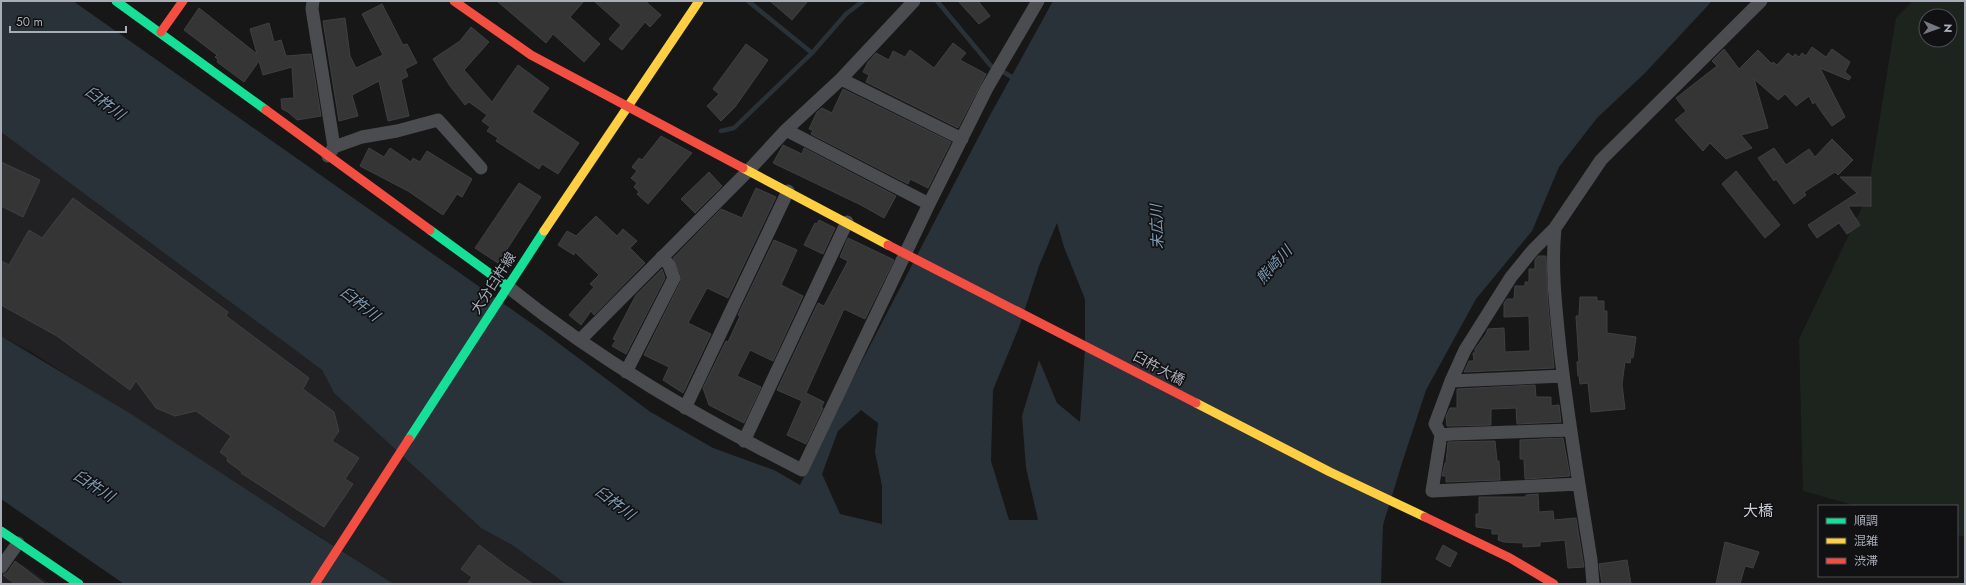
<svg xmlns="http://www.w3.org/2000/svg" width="1966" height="585" viewBox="0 0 1966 585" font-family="Jost,'Noto Sans JP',sans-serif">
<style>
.built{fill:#212123}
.green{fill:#1d241e;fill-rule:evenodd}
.water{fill:#2a3239;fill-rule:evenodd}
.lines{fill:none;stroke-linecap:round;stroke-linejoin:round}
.stream{stroke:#2a3239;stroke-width:4.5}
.building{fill:#353536;stroke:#3f4043}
.street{stroke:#4b4c50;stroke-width:13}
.fast{stroke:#16e098;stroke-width:9}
.slow{stroke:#ffcf43;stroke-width:9}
.jam{stroke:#f24e42;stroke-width:9}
.labels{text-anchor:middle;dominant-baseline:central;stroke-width:3.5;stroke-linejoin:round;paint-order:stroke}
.street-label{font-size:14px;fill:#a8adb8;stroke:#111113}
.water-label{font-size:15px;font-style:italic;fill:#7f9bb3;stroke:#111113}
.neighbourhood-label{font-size:15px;fill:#c9ccd4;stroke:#111113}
</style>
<rect width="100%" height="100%" fill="#171717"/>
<path class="built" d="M1 132 322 370 334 393 481 528 512 545 566 584H394L31 352 1 336Z
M10 565H23L50 584H1V577Z"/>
<path class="green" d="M1913 1H1965V537L1957 535V506H1857L1803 491 1799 339 1867 197 1896 18ZM1926 16H1950V40H1926Z"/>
<path class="water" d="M1 1H73L541 330 649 411 713 448 774 470 800 485 849 386 988 119 1053 1H1712L1645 73 1597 118 1559 167 1532 231 1476 299 1426 390 1403 460 1383 525 1381 584H566L512 545 481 528 334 393 322 370 1 132ZM1057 223 1064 247 1085 299V350L1080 422 1057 403 1039 360 1022 416 1026 468 1038 520H1009L991 461 993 390 1019 327 1039 266ZM861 410 878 423 875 452 882 486V524L840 514 822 474 838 431Z
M1 336 131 414 307 529 394 584H124L1 499Z"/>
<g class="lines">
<path class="stream" d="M748 1 812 53
M937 1 991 66
M1005 73 1015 79
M721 131 734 128 812 53 846 14 863 1"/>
</g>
<path class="building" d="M497 1H584L570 17 600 44 584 62 553 34 546 43Z
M594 1H645L661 15 650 27 645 22 622 50 609 39 621 25Z
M770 1H808L792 20Z
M958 1H978L990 16 979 24Z
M382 4 403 45 407 44 417 63 405 69 408 76 401 80 409 116 388 121 379 81 352 95 358 116 339 121 323 21 345 18 350 56 356 68 383 55 362 14Z
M199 8 257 54 250 29 269 23 274 42 281 40 286 56 311 54 321 116 297 120 288 112 282 109 281 99 294 98 292 67 263 75 259 61 244 82 217 62 218 60 215 57 217 55 184 30Z
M471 27 489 42 464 70 492 102 518 65 549 88 532 112 579 143 558 174 542 164 539 169 496 141 498 138 487 131 490 127 482 121 487 115 469 102 465 105 450 86 433 59 460 41Z
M953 43 966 53 960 60 986 74 958 128 866 82 869 75 863 72 868 62 876 53 889 60 893 51 905 57 910 50 934 68Z
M746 44 768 60 735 107 721 121 707 106 719 94 713 89Z
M1812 47 1826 57 1832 49 1850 62 1845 72 1851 77 1849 80 1820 68 1845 117 1832 126 1823 114 1826 113 1823 114 1815 102 1813 104 1809 96 1796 106 1785 94 1778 100 1754 79 1768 128 1741 135 1752 148 1726 159 1710 143 1703 151 1675 120 1686 111 1676 98 1717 66 1712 61 1724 49 1739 69 1758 50 1772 64 1773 62 1777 65 1788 53 1793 57 1795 54 1799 57 1802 53 1806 56Z
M843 89 951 142 928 188 910 179 908 184 811 134 813 130 809 129 817 112 822 108 832 113Z
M661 136 692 153 648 204 637 194 639 192 634 187 637 183 631 178 637 171 632 167 639 158 642 160Z
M1832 139 1853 160 1838 175 1835 172 1804 192 1806 195 1794 204 1776 179 1774 181 1758 158 1774 148 1786 165 1809 149 1815 157Z
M783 145 802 154 804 148 896 196 884 218 861 205 773 163Z
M369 148 384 157 390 148 411 162 413 158 420 162 427 151 472 179 462 197 457 194 443 215 408 191 360 166Z
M1 162 40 180 23 217 1 206Z
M1736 171 1780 225 1765 238 1722 184Z
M709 172 722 186 695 213 681 199Z
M1840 177H1871V207L1870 206H1848L1860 225 1847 234 1839 223 1817 238 1808 225 1857 193Z
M519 183 541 197 498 263 475 248Z
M756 188 776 197 728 298 707 288 688 323 711 334 683 393 663 380 669 367 644 355 681 281V275L673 258 721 209 742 218Z
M73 198 228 312 226 316 309 378 303 389 334 412 339 431 332 441 359 458 345 479 353 484 324 527 241 473 242 472 227 461 228 458 220 452 231 436 196 411 175 416 156 408 136 381 130 390 57 336 1 305V261L9 265 29 230 42 238Z
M596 216 617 236 623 229 637 241 630 248 645 263 594 315 591 311 581 325 569 315 594 287 590 284 599 275 575 252 574 255 558 245 567 231 576 236Z
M819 220 835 228 823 254 804 245 815 223 817 224Z
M848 238 894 260 865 319 844 309 806 393 824 402 821 408H823L806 444 787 435 802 401 777 390 818 303 824 306 848 261 840 257Z
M774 240 797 250 781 285 803 296 773 361 750 350 737 376 761 387 744 423 709 405 703 388 726 341 728 342 740 316 738 315Z
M1538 256H1546L1548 305 1554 368 1464 372 1469 361H1474L1473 353H1475V349L1486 334 1488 329 1504 328 1505 352 1530 351 1529 316 1504 317V303L1507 299H1514L1515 286H1525V282H1529V269H1535V260Z
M662 269 665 278 626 354 612 346 616 340 613 339 636 295Z
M1580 297H1597V301H1604V311H1607V333L1636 337 1633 358 1631 357 1630 363 1625 362 1622 384 1625 409 1591 412 1588 383 1580 384 1579 376H1578L1577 362H1579L1576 316H1579Z
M1535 385 1536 397H1551V406L1559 405 1561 422 1517 424 1516 408 1491 409V425L1447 426 1446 416 1450 408H1457V389Z
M1563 438 1570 476 1525 479 1524 459H1520V440Z
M1495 441 1497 461H1499L1500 480 1446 482V476H1442L1445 463H1446L1448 442Z
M1538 494 1539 512 1553 511 1554 520 1576 518 1584 567 1568 568 1565 540 1540 542V546L1523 547V543L1504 542 1498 540 1499 534H1492V529L1476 527V514H1479V497H1526V495Z
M1725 542 1759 552 1753 568 1745 566 1740 584H1716Z
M479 545 508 567 533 584H467L472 577 461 569Z
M1443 545 1457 553 1450 567 1436 559Z
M1627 560 1631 584H1602L1599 564Z
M15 561 45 584H15L3 575 8 572Z"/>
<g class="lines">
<path class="street" d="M313 1 312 9 334 147
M841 79 962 139
M786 130 929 204
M328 156 334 147 362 137 397 131 438 120 481 168
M1555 228C1551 269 1556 309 1560 349 1568 420 1580 490 1591 560L1593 584
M507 286C600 361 696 416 802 470L929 204 987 88 1038 1
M580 340 749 170 786 130 841 79 914 1
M626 372 674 278 669 265 662 257
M1451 381 1563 376
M685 408 788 191
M1441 435 1452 434 1571 430
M744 441 847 222
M1579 484 1432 491 1441 435 1435 424 1451 381 1465 350 1511 277 1533 250 1555 228 1601 160 1761 1
M1 567 18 543"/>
<path class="fast" d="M116 1 266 110
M430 230 507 286
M409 439 544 231
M1 531 79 584"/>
<path class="slow" d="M743 168 888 245
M544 231 699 1
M1196 403 1330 472 1425 517"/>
<path class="jam" d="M454 1 531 55 743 168
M161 32 183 1
M266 110 430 230
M888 245 1196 403
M1425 517 1510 558 1554 584
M315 584 409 439"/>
</g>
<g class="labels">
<g class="street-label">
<text transform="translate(493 283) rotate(-57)">大分臼杵線</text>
<text transform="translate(1159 368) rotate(28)">臼杵大橋</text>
</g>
<g class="water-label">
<text transform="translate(105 103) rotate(37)">臼杵川</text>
<text transform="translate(1157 227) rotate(-92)">末広川</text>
<text transform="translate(1274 265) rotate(-48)">熊崎川</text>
<text transform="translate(360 304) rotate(38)">臼杵川</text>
<text transform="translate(94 486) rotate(33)">臼杵川</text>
<text transform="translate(615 503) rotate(37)">臼杵川</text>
</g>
<g class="neighbourhood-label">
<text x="1758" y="511">大橋</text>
</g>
</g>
<rect width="1966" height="585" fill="none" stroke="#a8adb8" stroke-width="4"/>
<rect x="1818" y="505" width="140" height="72" fill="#111113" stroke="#4d4f55"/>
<rect x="1826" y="518" width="20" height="6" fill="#16e098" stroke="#4d4f55"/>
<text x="1854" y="525" font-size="12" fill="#a8adb8">順調</text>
<rect x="1826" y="538" width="20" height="6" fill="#ffcf43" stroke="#4d4f55"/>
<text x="1854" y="545" font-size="12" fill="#a8adb8">混雑</text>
<rect x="1826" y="558" width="20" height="6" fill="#f24e42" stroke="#4d4f55"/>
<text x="1854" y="565" font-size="12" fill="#a8adb8">渋滞</text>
<g transform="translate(1938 28) rotate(92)"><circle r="19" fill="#111113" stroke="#4d4f55"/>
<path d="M0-3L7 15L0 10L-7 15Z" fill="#757880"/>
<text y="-6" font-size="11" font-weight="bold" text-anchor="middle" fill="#a8adb8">N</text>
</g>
<path d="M10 26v6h116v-6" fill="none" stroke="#a8adb8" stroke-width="2"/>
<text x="16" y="26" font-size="12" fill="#a8adb8" stroke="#111113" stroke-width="3" paint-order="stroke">50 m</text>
</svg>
